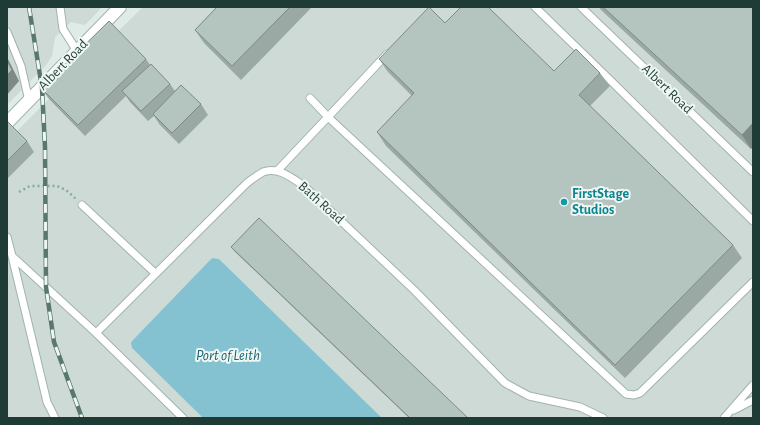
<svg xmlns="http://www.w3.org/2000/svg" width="760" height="425" viewBox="0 0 760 425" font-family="'Alegreya Sans',sans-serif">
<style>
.built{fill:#cddad5}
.water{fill:#84c2d2}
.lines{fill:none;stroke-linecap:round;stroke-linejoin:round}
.service-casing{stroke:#a2b3ad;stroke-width:9}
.minor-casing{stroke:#a2b3ad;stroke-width:14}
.path{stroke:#7eafa2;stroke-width:2.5;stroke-dasharray:2 3;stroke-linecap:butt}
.service{stroke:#fff;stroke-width:7}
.minor{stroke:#fff;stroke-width:12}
.rail-casing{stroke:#597770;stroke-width:4.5}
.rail{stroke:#eff7f3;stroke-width:3;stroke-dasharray:9;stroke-linecap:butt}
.wall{fill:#9ba9a4}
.shaded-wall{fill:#7e8a86}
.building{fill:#b4c5bf;stroke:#7e8a86}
.culture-dot{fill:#0f9aa8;stroke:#eff7f3;stroke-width:1.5}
.labels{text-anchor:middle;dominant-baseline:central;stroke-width:4;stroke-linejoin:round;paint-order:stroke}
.street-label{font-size:14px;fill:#1f3b35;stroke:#eff7f3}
.culture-label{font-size:14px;font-weight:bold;fill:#0d838f;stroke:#eff7f3;text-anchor:start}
.water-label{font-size:15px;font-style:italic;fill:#186378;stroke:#eff7f3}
</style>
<rect width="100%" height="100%" fill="#dfebe6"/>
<path class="built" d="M7 7H102L85 25 71 22 55 37 52 56 47 64 7 105Z
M143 7H753V418H382L219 259 214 258 211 259 132 341V348L203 418H7V141L49 99Z"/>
<path class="water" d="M213 258 219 259 382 418H203L132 348 131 343 132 341 211 259Z"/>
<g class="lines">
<g class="service-casing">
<path id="service" d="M60 7 63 29 77 51
M535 7 608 78 753 221
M581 7 753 172
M7 32 21 66 29 101
M387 54 328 117 626 394 634 395 640 393 753 282
M277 171 328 117 310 98
M82 205 155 273
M7 237 12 256 96 333 247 183C252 179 258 175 263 172 278 166 292 178 304 186L414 290 505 383 529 396 580 407 603 418
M12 256 47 402 55 418
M96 333 183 418
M734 410 753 400
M724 418 753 385"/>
</g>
<g class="minor-casing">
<path id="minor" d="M7 123 120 7"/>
</g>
<path class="path" d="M19 192 30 186H57L66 190 76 199"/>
<use href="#service" class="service"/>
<use href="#minor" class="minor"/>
<g class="rail-casing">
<path id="rail" d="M29 7 42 88 45 147 46 287 54 342 82 418"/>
</g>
<use href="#rail" class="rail"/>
</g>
<path class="wall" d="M217 7H312L241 80 204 43 195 30Z
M599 7H753L751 149 601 10Z
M445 23 554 71 600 73 610 86 590 106 733 245 742 258 625 378 386 146 377 132 412 96 388 72 379 59Z
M146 59 150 65 170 84 175 91 201 104 208 115 179 144 160 125 154 116 148 121 130 102 126 96 85 136 49 99 41 88Z
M7 123 27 141 34 152 7 179Z
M231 247 468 418H409L234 251Z"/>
<path class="shaded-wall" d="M7 57 19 81 7 95Z
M753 123V147L751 149 742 135Z"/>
<path class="building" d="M217 7H290L232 66 195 30Z
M429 7 445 23 461 7H488L554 71 576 49 600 73 579 95 733 245 615 365 377 132 414 93 379 59Z
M603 7H753V123L742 135Z
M109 21 146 59 78 125 41 88Z
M7 61 12 70 7 75Z
M151 64 170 84 141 111 122 91Z
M181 85 201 104 172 133 153 114Z
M8 122 27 141 7 161V123Z
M259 218 468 418H410L231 247Z"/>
<circle class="culture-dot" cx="564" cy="202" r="4"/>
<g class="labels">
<g class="street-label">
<text transform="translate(63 65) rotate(-46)">Albert Road</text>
<text transform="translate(667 89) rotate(44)">Albert Road</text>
<text transform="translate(321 203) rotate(42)">Bath Road</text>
</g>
<g class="culture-label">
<text x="572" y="194">FirstStage<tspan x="572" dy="16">Studios</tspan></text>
</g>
<g class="water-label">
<text x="228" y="355">Port of Leith</text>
</g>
</g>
<rect width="760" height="425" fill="none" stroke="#1f3b35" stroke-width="16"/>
</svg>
